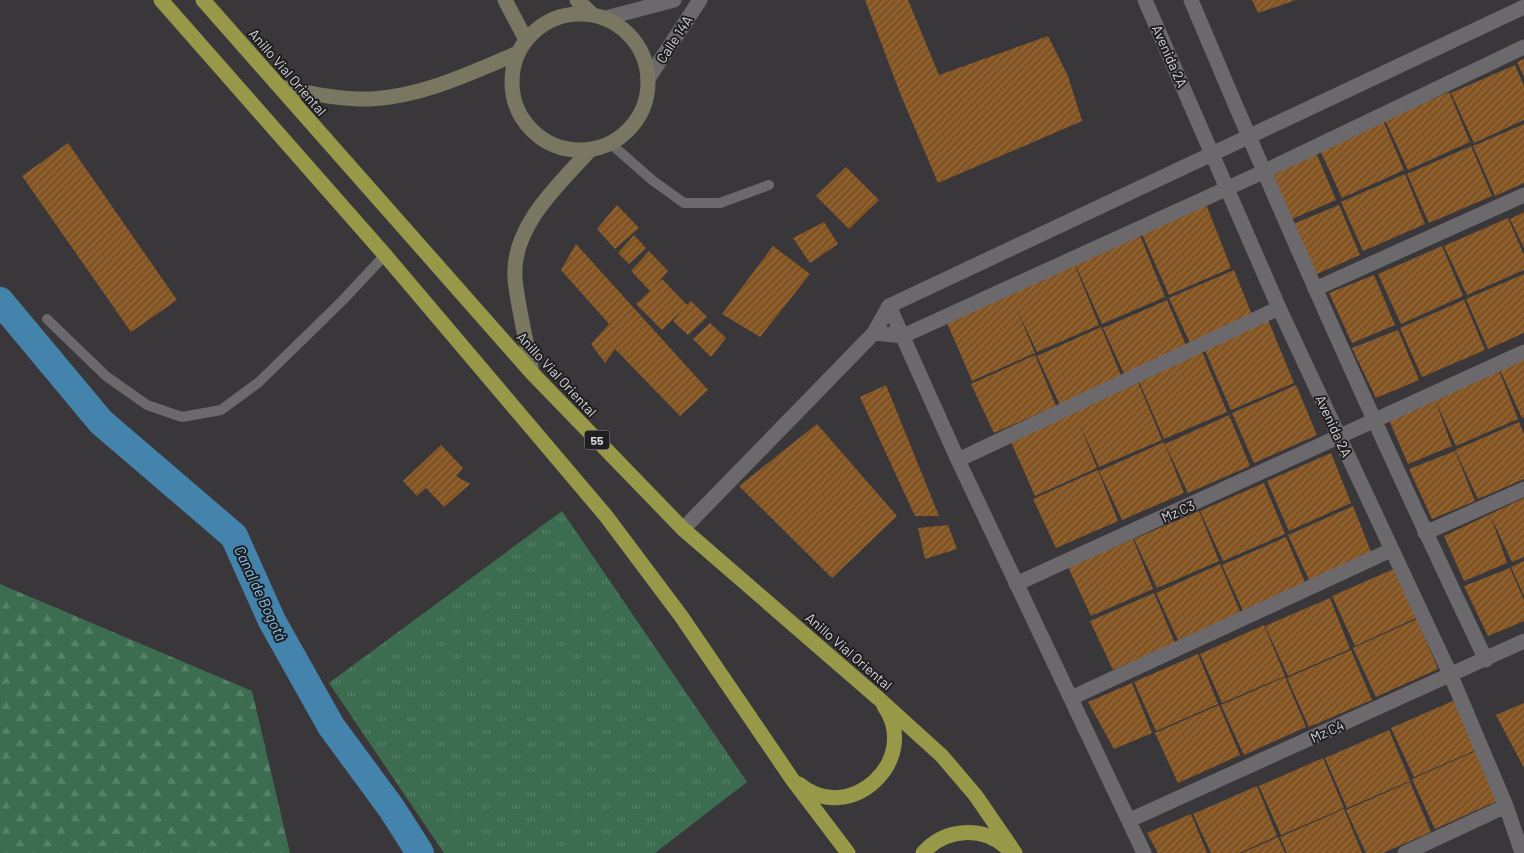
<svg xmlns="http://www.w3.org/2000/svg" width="1524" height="853" viewBox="0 0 1524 853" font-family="Barlow,sans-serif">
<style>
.grass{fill:url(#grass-tufts)}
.forest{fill:url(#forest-firs)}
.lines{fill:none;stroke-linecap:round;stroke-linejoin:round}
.canal{stroke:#4484ac;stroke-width:28}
.building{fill:url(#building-hatch)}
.lane{stroke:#6c696d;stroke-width:10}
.street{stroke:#6c696d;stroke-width:15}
.secondary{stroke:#797762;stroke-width:15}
.highway{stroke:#989849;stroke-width:15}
.labels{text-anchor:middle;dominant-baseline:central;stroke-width:4;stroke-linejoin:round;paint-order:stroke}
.shield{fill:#1f1e20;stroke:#a09fa1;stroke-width:1}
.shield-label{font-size:12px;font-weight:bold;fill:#d7d6d8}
.street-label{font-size:14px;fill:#d7d6d8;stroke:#1f1e20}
.water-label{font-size:15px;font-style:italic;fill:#81c8f5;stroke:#1f1e20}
</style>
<defs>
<pattern id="grass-tufts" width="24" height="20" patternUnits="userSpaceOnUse" patternTransform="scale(1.25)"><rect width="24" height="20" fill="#3c6d51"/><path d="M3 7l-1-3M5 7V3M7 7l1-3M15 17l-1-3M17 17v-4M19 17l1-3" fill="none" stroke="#578169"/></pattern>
<pattern id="forest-firs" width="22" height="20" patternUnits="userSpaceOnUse" patternTransform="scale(1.25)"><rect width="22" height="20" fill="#3c6d51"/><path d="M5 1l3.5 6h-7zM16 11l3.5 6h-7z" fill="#578169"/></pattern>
<pattern id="building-hatch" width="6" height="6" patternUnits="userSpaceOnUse" patternTransform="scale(1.25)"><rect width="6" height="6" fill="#835422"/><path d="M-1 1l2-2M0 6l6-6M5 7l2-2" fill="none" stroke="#946c41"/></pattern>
</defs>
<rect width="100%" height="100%" fill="#39373a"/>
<path class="grass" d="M562 511 747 782 655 853H444L329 683Z"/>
<path class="forest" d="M0 584 252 691 290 853H0Z"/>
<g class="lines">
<path class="canal" d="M0 301 101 422 234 536 272 621 331 726 392 809 420 853"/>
</g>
<path class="building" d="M865 0H908L939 75 1048 36 1068 76 1082 121 938 183 900 93Z
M1252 0H1296L1258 13Z
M1524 59V77L1517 62Z
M1515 65 1524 86V120L1474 143 1451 93Z
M1449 92 1470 142 1408 170 1385 120Z
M1383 120 1404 170 1342 198 1319 148Z
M1524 124V183L1495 196 1473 146Z
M68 143 177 300 131 332 22 176Z
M1471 146 1492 196 1429 223 1407 174Z
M1315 150 1336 200 1292 219 1269 168Z
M846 167 879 200 849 229 816 196Z
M1405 174 1425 224 1363 251 1341 202Z
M1206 204 1231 268 1169 295 1141 232Z
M617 205 639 228 615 249 597 229Z
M1339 205 1360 255 1317 274 1293 224Z
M1524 212V248L1510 219Z
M1508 218 1524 255V270L1467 295 1444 246Z
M824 222 838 244 810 263 793 238Z
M1139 233 1165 297 1102 324 1074 262Z
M634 235 646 248 629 264 618 253Z
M576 244 708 390 680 416 615 349 605 363 591 344 609 324 561 270Z
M773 246 810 274 760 337 722 314Z
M1442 246 1463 296 1401 324 1378 274Z
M649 251 668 271 657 283 662 279 687 305 691 301 707 317 688 335 673 321 682 310 662 330 636 304 650 291 631 271Z
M1073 261 1099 325 1037 352 1017 310 1035 353 972 381 945 318Z
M1234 270 1254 320 1192 347 1169 298Z
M1524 274V333L1488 349 1466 299Z
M1374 275 1395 325 1352 343 1329 293Z
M1167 300 1188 350 1126 378 1103 328Z
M1464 300 1485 350 1422 377 1400 328Z
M1268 320 1294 383 1231 410 1204 348Z
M710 323 726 338 711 357 693 339Z
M1101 327 1122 378 1060 405 1037 356Z
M1398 330 1419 380 1376 398 1352 348Z
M1201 349 1227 412 1164 439 1137 377Z
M1035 355 1056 406 994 433 971 384Z
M1524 358V417L1522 418 1499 368Z
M1498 368 1518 419 1456 446 1435 400 1452 446 1408 464 1389 420Z
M1136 377 1162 440 1099 467 1080 425 1097 468 1035 496 1007 433Z
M886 385 939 516H915L860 397Z
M1296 385 1317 435 1254 463 1232 413Z
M1229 415 1250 466 1188 493 1165 444Z
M1519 422 1524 434V479L1478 499 1455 450Z
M817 424 897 516 832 578 739 486Z
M1164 442 1184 493 1122 520 1099 471Z
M441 445 463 468 456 476 470 484 444 507 426 488 417 496 403 481Z
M1455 451 1475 501 1432 519 1409 469Z
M1331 453 1351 503 1289 531 1267 481Z
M1098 470 1118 521 1056 548 1033 499Z
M1264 483 1285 534 1223 561 1200 511Z
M1524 498V557L1512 562 1491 517 1507 563 1464 581 1444 536Z
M1353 506 1373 557 1311 584 1288 535Z
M1199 511 1219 561 1157 588 1134 539Z
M948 525 957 549 925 559 918 528Z
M1286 537 1307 587 1245 615 1222 565Z
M1133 539 1153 589 1091 616 1068 567Z
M1524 561V596L1511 567Z
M1220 564 1241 614 1179 642 1156 593Z
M1396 568 1416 618 1355 646 1332 596Z
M1510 568 1524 600V621L1488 636 1464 586Z
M1154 593 1175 643 1113 670 1090 621Z
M1330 598 1350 649 1288 676 1265 626Z
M1417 619 1438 669 1376 697 1353 648Z
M1264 625 1285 676 1222 703 1200 654Z
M1351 650 1372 700 1309 727 1287 678Z
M1198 654 1218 704 1156 731 1134 682Z
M1285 677 1306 727 1244 755 1221 705Z
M1132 683 1152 733 1114 749 1088 702Z
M1455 700 1476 750 1414 777 1391 728Z
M1524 703V768L1496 715Z
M1219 705 1240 755 1178 783 1155 733Z
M1389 730 1410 781 1347 808 1325 758Z
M1476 751 1497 801 1435 829 1412 779Z
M1323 758 1344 808 1281 835 1259 786Z
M1410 782 1431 832 1383 853H1366L1346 810Z
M1257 786 1277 836 1239 853H1211L1193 814Z
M1344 809 1362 853H1287L1280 837Z
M1191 814 1207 853H1158L1147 833Z
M1278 837 1285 853H1242Z"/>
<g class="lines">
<path class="lane" d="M610 143 652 180 684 203H720L769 185
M47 319 106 376 147 405 182 417 221 410 259 382 342 301 385 255"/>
<path class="street" d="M1145 0 1279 308 1451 676 1506 806 1522 853
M1191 0C1284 222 1382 442 1486 660
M606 18 674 0
M648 79 700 0
M1315 289 1524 195
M889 306 958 460 1144 853
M874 333 903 336 1263 172 1524 47
M958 460 1279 308
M683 529 874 333 889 306 1524 7
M1425 533 1524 489
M1016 584 1524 352
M1071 698 1391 550
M1130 820 1524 641
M1405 853 1506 806"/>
<path class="secondary" d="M505 0 526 40
M577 0 593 15
M512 82a68 68 0 1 1 136 0a68 68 0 1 1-136 0Z
M280 87C310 93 340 100 371 99 423 96 471 73 518 53
M532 373C527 343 518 308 515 279 511 226 559 185 590 150"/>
<path class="highway" d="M161 0 385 255 606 516 681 616 792 779 848 853
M203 0 532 373 683 529 878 698 942 756 976 796 1015 853
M799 784C849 827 922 760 884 706
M923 853C945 828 982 826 1006 847"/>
</g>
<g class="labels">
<rect class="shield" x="584.5" y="430.5" width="25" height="19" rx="4"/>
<g class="shield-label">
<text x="597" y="440">55</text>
</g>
<g class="street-label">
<text transform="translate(674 39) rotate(-57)">Calle 14A</text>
<text transform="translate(1170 56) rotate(66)">Avenida 2A</text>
<text transform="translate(288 72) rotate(49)">Anillo Vial Oriental</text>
<text transform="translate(557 374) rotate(47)">Anillo Vial Oriental</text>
<text transform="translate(1334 426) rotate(65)">Avenida 2A</text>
<text transform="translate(1178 511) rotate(-24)">Mz C3</text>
<text transform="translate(849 651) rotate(41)">Anillo Vial Oriental</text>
<text transform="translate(1327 731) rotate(-24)">Mz C4</text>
</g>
<g class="water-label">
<text transform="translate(261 593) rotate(65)">Canal de Bogotá</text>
</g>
</g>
</svg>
